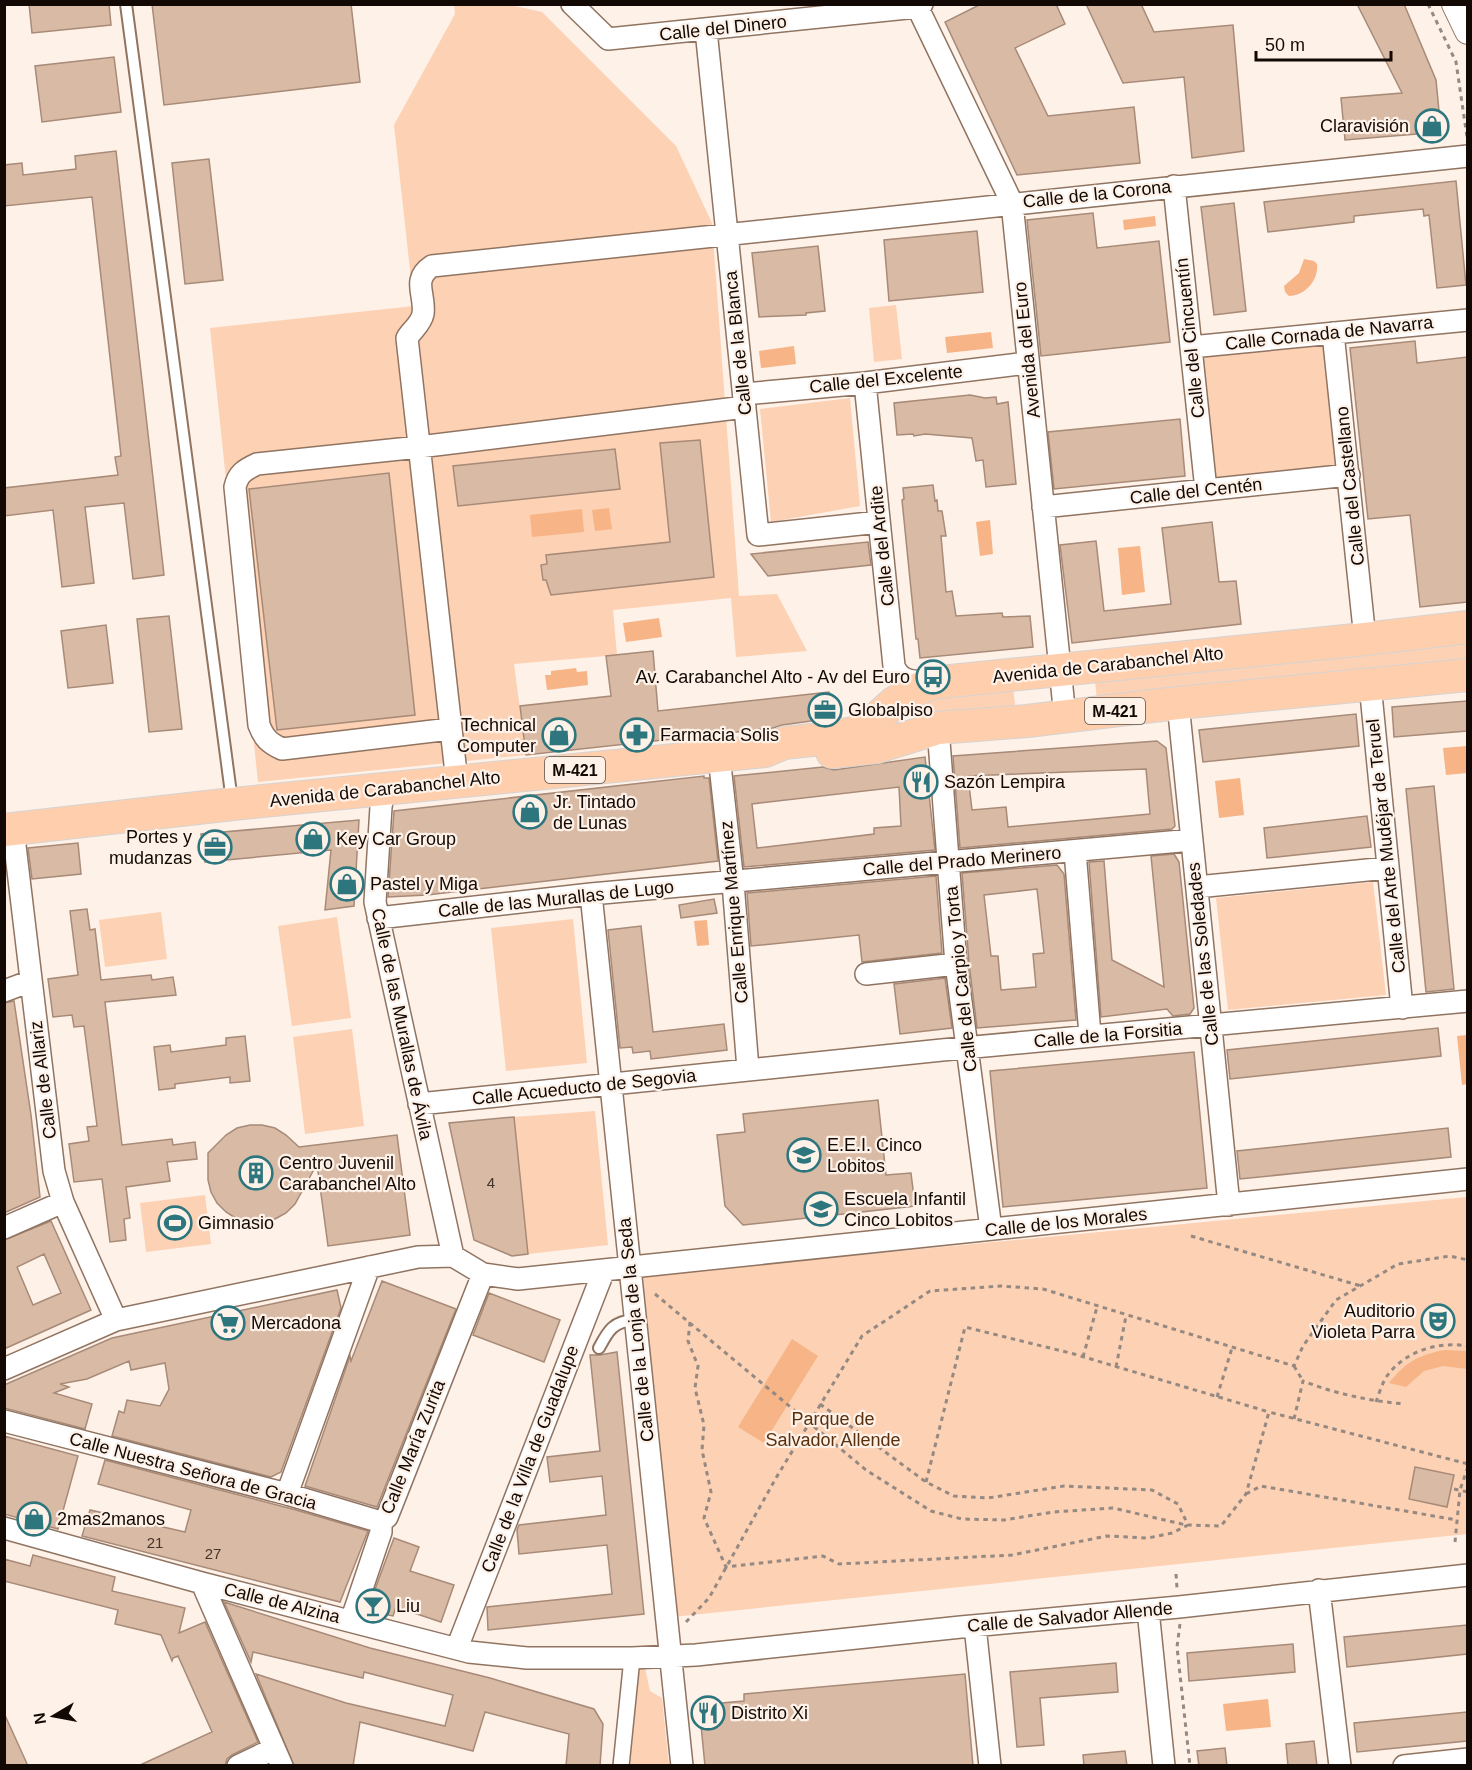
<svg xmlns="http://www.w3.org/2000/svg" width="1472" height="1770" viewBox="0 0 1472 1770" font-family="Helvetica,sans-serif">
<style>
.green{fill:#fcd1b4}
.water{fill:#f7b486}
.building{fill:#d9baa5;stroke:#a78a77;stroke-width:1.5;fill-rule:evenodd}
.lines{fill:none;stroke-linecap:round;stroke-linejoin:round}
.service-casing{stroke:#907461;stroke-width:14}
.pedestrian-casing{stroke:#907461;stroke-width:18}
.minor-casing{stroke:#907461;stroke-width:24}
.tertiary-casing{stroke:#907461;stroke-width:28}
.primary-casing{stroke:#d5d3d2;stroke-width:34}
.path{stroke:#958982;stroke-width:3;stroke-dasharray:4.5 4.5;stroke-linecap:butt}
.service{stroke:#fff;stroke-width:10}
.pedestrian{stroke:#fff;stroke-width:15}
.minor{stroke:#fff;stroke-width:21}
.tertiary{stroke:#fff;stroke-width:26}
.primary{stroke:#ffcfad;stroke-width:32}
.labels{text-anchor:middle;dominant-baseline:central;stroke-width:4.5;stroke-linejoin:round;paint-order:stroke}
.number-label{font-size:15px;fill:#44352c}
.shield{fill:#fef1e8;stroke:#5a4f48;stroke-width:1.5}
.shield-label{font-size:16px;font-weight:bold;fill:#130904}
.street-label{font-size:18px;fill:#130904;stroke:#fef1e8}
.poi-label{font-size:18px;fill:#130904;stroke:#fef1e8;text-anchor:start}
.park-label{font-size:18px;fill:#5a2f0c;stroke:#fef1e8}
</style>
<rect width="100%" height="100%" fill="#fef1e8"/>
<path class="green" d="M454 5H510L542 12 676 146 712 223 739 596 777 594 807 651 736 657 731 598 613 610 617 655 514 664 526 755 258 782 210 328 414 306 394 125 455 14Z
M896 305 902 359 874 362 869 308Z
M1333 333 1348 475 1206 490 1191 347Z
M850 398 860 506 771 522 760 409Z
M1467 640V660L1097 700 1095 681Z
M1013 687 1016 713 917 727 914 705 923 699Z
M1373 882 1386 995 1228 1010 1216 898Z
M161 912 167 959 105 967 99 920Z
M337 917 351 1018 292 1026 278 926Z
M573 919 587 1063 506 1071 491 928Z
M352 1029 364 1126 305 1134 293 1037Z
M595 1111 608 1245 528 1254 514 1117Z
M205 1195 211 1244 146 1252 140 1203Z
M1467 1197V1534L672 1617 639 1276Z
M636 1668H645L650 1691 662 1698 669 1765 628 1766Z"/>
<path class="water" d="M1155 216 1156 226 1124 230 1123 220Z
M1304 259 1314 261 1317 264C1319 280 1305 296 1289 296L1285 292 1284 286 1299 273Z
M991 332 993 348 947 353 945 337Z
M794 346 796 364 761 368 759 351Z
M609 508 612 529 595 531 592 510Z
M582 509 584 532 532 537 530 515Z
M990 520 993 554 980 556 976 522Z
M1140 546 1145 592 1122 595 1118 548Z
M659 618 662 637 626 642 623 623Z
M576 668 577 672 587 671 588 685 547 690 545 675H551V671Z
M1467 746V773L1446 775 1443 748Z
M1240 778 1244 815 1219 818 1215 781Z
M707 920 709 945 697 946 694 921Z
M1467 1035V1084L1462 1085 1457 1036Z
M792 1339 818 1356 764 1443 738 1427Z
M1444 1350 1467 1351V1369L1443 1366 1424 1371 1406 1387 1389 1383C1407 1361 1417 1356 1444 1350Z
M1268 1699 1271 1727 1226 1731 1223 1704Z"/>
<path class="building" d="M29 4H109L111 25 32 33Z
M152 4H351L360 82 164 105Z
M981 4H1056L1065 24 1015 48 1048 116 1134 107 1140 163 1017 175 945 22Z
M1086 4H1141L1154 32 1233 25 1244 151 1192 158 1184 77 1123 83Z
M1357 4H1404L1436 80 1441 132 1345 140 1341 98 1402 93Z
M114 57 121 112 42 122 35 66Z
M116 151 164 575 133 579 124 503 85 507 94 583 62 587 53 510 4 516V488L118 475 115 457 121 456 92 197 4 206V165L22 163 23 175 76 169 75 156Z
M209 159 223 280 185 284 172 163Z
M1456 181 1466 285 1437 288 1429 215 1424 216 1423 209 1354 216V222L1268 232 1264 202Z
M1234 203 1246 311 1214 315 1201 207Z
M1093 213 1097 248 1159 241 1170 342 1041 356 1027 220Z
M977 231 983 292 889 301 884 240Z
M818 246 825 311 806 313V315L759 317 752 253Z
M1415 341 1417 363 1467 357V602L1420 607 1410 515 1368 519 1350 348Z
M970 395 985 398 996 397 997 404 1008 402 1016 484 986 487 983 460 976 461 972 438 925 434 914 436 913 434 897 435 894 403Z
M1180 419 1185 476 1054 489 1048 432Z
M700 440 714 577 551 595 546 580H543L541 565 547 564 546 555 670 542 660 443Z
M615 449 620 489 458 506 453 466Z
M389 473 415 715 277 730 249 489Z
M933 485 935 501 937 500 938 511H942L946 536H941L946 592 952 591 956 616 1002 613 1003 617 1030 616 1033 647 920 658 918 639H916L902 500 904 499 903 488Z
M1212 522 1219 582 1236 581 1241 624 1072 643 1060 545 1096 541 1104 611 1171 604 1162 528Z
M868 542 871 565 768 576 751 554Z
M169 616 182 729 149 732 137 619Z
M106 625 113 683 68 688 61 631Z
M653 651 658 711 829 692 841 717 782 725 773 728 526 755 520 706 611 696 606 656Z
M1467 701V731L1394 737 1392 707Z
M1356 714 1359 746 1203 762 1199 730Z
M1157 741 1166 748 1175 826 1172 829 960 848 953 756ZM1146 769 1150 814 1008 827 1006 807 972 810 968 776Z
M925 757 935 850 744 867 734 776 823 767 834 770ZM899 787 901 826 874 828V834L757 848 752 804Z
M704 776V778H709L718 861 427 895 388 897 394 811Z
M1434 786 1454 989 1426 992 1406 789Z
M1367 816 1371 847 1267 858 1264 828Z
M359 820 354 906 325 910 331 850 205 862 201 834Z
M78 843 81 874 32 879 28 848Z
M1174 854 1179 862 1194 1008 1190 1014 1173 1016 1167 1009 1101 1017 1089 862 1104 861 1112 960 1164 987 1151 856Z
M1057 865 1064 874 1076 1020 977 1028 969 963 962 873ZM1037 889 1044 953 1033 954 1036 987 1001 990 998 956H991L984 895Z
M936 876 942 953 862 962 859 935 751 946 747 893Z
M714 899 717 913 681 918 679 905Z
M87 909 90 930 95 929 101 980 151 975 152 980 173 977 176 995 105 1002 122 1145 172 1139 173 1145 195 1142 197 1159 167 1162 170 1181 126 1187 130 1218 124 1219 126 1240 110 1242 102 1179 74 1182 69 1144 89 1141 87 1127 97 1126 84 1026 74 1027 72 1015 53 1017 48 979 78 975 70 911Z
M641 926 653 1032 724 1024 727 1050 651 1059 650 1051 633 1053 632 1047 620 1048 608 930Z
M945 978 952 1028 900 1034 894 984Z
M14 1001 31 1115 40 1197 4 1213V1003Z
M1438 1028 1441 1056 1230 1079 1227 1050Z
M245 1036 250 1081 230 1083V1077L175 1084V1088L159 1090 154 1047 170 1045 171 1052 226 1045V1038Z
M1194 1052 1207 1188 1003 1207 990 1071Z
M878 1100 886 1175 911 1173 915 1206 743 1225 725 1206 717 1135 745 1132 743 1114Z
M514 1117 528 1254 512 1256 474 1240 449 1123Z
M250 1125H262L275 1128 286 1135 299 1147 397 1135 410 1235 328 1246 317 1164 295 1204 286 1213 275 1219 263 1222H250L237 1219 226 1212 217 1203 211 1192 208 1180V1153L226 1135 237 1128Z
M1448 1128 1451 1157 1240 1179 1237 1151Z
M51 1221 91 1310 4 1349V1240ZM44 1254 61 1293 33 1305 17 1267Z
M382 1281 456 1309 377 1507 305 1486 350 1356 351 1361Z
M337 1290 341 1308 281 1472 271 1477 112 1436 119 1411 124 1413 127 1400 160 1406 169 1389 165 1363 131 1370 129 1361 87 1379 60 1384 69 1387 54 1393 92 1404 85 1429 4 1408V1385L112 1338Z
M489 1293 560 1320 544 1362 473 1335Z
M617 1352 644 1614 488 1630 487 1607 612 1594 607 1545 519 1554 517 1530 519 1525 606 1515 602 1476 550 1482 547 1457 600 1451 590 1355H600Z
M4 1436 78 1456 58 1529 4 1514Z
M105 1460 296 1510 368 1531 340 1602 82 1536 90 1510 185 1532 191 1510 98 1484Z
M1415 1467 1454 1475 1447 1507 1409 1499Z
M394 1538 419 1547 410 1571 454 1585 441 1622 396 1607 393 1616 374 1612 371 1600Z
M33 1555 115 1577 112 1591 185 1608 179 1633 205 1622 258 1742 232 1755 227 1759 225 1766H138L212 1732 178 1656 173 1658 172 1661 161 1635 115 1624 118 1610 4 1581V1559L30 1566Z
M224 1602 370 1648 490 1678 594 1709 603 1724 600 1766H566L569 1734 485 1712 473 1751 360 1722 353 1766H294L256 1674 346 1703 445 1726 453 1695 364 1672 363 1678 253 1652 251 1662Z
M1467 1625V1654L1347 1667 1344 1637Z
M1293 1644 1295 1672 1189 1681 1187 1653Z
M1116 1663 1118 1692 1040 1698 1044 1745 1017 1747 1010 1672Z
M965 1674 973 1766H705L699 1705 744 1701V1694Z
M1467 1712V1741L1357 1752 1354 1723Z
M4 1713 28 1766H4Z
M1314 1741 1317 1766H1288L1286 1744Z
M1225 1748 1227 1766H1199L1197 1751Z
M1125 1751 1127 1766H1084L1083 1755Z"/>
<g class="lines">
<g class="service-casing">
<path id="service" d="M126 4 232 801
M599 1348C608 1331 613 1321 635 1320"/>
</g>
<g class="pedestrian-casing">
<path id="pedestrian" d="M621 1766 632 1658"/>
</g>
<g class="minor-casing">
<path id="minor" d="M572 4 608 39 917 7 922 4
M916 4 1012 203 1065 717
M706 30 758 535 879 522
M1174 186 1206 490
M1333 333 1365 639
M1191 347 1468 320
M865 383 894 666C900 683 915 681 931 683
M744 394 865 383 1027 363
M1043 507 1349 475
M1370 684 1402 1008
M1178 703 1229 1205
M938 728 956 964 991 1229
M450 729 282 749C269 743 264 738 259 725L235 487C238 474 244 470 257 464L419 447 745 407
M719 756 733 883 748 1069
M457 782 407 338C412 330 421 324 423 314 426 295 411 280 432 266L1468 156
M384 790 381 807 375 902 453 1256
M13 829 54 1171 63 1202 116 1320
M1075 851 1090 1035
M1197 887 1387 868
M591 894 682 1766
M378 918 591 894 1192 840
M866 974 956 964
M4 991 31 981
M419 1104 942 1050 1468 1001
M4 1228 63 1202
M4 1369 116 1320 418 1257 453 1256 483 1274 518 1279 1468 1179
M4 1421 287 1494 381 1522
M287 1494 369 1267
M4 1528 202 1583 469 1652 527 1658H632L696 1655 961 1627 1179 1607 1468 1575
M202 1583 282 1766
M1319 1590 1340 1766
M1148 1610 1164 1766
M351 1621 381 1532V1522L387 1517 483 1274
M975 1626 990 1766
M457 1648 604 1270
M238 1766 267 1752 273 1746
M1404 1766 1468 1759"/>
</g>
<g class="tertiary-casing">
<path id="tertiary" d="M1455 4 1468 31"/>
</g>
<g class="primary-casing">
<path id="primary" d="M832 752 877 747 938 728 1027 721 1178 703 1468 675
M4 830 233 804 765 751 784 743 830 738 857 732 876 719 894 703 912 692 931 683 1365 639 1468 627"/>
</g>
<path class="path" d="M1428 4 1456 62 1467 137
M1191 1236 1361 1286
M655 1294 866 1470 931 1511 962 1519 1004 1520 1053 1512 1113 1508 1186 1525
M690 1322 688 1341 698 1366 695 1388 704 1425 702 1450 711 1492 704 1518 726 1567 823 1556 839 1564 1012 1555 1107 1536 1148 1538 1172 1533 1188 1525
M1083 1357 1097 1307
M1294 1366 1303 1381
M1116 1367 1126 1316
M1217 1397 1232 1348
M1376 1402C1379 1394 1382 1383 1387 1376 1405 1351 1438 1341 1468 1346
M820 1404 926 1482 954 1496 988 1498 1064 1486 1152 1490 1178 1504 1188 1525 1221 1526 1246 1494 1269 1412 1468 1464
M1294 1419 1303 1381C1336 1394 1370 1401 1405 1404
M926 1482 965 1327 1074 1354 1269 1412
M1454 1489 1468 1492
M1246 1494 1261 1486 1457 1520
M1455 1542 1460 1490 1468 1467
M1176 1574 1177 1588
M686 1622 709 1598 776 1478 862 1336 930 1291 1001 1286 1043 1289 1294 1366 1303 1346 1336 1300 1398 1264 1450 1256 1468 1260
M1180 1624 1177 1647 1190 1766"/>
<use href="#service" class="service"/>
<use href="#pedestrian" class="pedestrian"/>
<use href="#minor" class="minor"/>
<use href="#tertiary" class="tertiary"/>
<use href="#primary" class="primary"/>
</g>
<defs>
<g id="shop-ring" transform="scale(1.725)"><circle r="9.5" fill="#fef1e8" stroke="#2d767e" stroke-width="1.5"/><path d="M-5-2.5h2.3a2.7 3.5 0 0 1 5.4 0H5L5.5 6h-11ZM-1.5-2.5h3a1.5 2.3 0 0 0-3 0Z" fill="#2d767e"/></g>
<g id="bus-ring" transform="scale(1.725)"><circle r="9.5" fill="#fef1e8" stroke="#2d767e" stroke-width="1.5"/><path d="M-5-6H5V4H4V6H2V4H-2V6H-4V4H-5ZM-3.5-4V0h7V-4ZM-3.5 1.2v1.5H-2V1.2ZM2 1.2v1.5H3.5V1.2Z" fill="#2d767e"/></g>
<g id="office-ring" transform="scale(1.725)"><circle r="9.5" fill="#fef1e8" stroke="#2d767e" stroke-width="1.5"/><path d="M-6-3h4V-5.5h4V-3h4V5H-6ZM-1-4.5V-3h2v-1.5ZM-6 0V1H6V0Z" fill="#2d767e"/></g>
<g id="pharmacy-ring" transform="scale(1.725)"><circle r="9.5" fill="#fef1e8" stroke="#2d767e" stroke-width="1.5"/><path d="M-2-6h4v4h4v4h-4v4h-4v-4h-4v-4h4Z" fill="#2d767e"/></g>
<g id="restaurant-ring" transform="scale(1.725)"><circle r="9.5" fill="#fef1e8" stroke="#2d767e" stroke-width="1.5"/><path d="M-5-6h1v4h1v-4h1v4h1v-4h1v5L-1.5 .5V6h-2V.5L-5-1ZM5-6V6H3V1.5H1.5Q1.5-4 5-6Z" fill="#2d767e"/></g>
<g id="school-ring" transform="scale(1.725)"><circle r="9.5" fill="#fef1e8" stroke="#2d767e" stroke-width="1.5"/><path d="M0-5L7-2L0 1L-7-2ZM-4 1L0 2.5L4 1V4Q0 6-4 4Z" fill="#2d767e"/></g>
<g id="building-ring" transform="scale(1.725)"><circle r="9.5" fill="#fef1e8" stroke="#2d767e" stroke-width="1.5"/><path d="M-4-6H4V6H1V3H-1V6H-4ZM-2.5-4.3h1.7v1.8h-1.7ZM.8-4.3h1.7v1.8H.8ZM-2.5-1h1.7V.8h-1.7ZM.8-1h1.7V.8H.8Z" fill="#2d767e"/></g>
<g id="stadium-ring" transform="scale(1.725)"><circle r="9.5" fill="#fef1e8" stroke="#2d767e" stroke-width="1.5"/><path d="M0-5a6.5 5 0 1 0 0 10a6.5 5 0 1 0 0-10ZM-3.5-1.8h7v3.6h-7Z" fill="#2d767e"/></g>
<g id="theatre-ring" transform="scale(1.725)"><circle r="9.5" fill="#fef1e8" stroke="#2d767e" stroke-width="1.5"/><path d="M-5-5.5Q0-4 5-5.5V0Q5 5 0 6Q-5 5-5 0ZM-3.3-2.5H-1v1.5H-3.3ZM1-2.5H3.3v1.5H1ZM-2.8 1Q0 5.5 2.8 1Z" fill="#2d767e"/></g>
<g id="supermarket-ring" transform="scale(1.725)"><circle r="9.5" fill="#fef1e8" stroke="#2d767e" stroke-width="1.5"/><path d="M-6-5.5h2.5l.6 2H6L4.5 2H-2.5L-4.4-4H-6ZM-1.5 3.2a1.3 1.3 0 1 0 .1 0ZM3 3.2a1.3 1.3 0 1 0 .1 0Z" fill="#2d767e"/></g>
<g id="bar-ring" transform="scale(1.725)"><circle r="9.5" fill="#fef1e8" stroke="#2d767e" stroke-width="1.5"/><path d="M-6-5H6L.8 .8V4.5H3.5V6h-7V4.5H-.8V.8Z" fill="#2d767e"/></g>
</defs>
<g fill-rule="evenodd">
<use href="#shop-ring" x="1432" y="126"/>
<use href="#bus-ring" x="933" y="677"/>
<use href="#office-ring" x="825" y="710"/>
<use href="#shop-ring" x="559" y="735"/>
<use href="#pharmacy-ring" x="637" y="735"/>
<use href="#restaurant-ring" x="921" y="782"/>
<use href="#shop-ring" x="530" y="812"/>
<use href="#shop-ring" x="313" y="839"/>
<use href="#office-ring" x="215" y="847"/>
<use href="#shop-ring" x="347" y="884"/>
<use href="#school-ring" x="804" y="1155"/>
<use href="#building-ring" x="256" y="1173"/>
<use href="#school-ring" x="821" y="1209"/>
<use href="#stadium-ring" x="175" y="1223"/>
<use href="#theatre-ring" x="1438" y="1321"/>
<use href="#supermarket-ring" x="228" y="1323"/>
<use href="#shop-ring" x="34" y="1519"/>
<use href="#bar-ring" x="373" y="1606"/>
<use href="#restaurant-ring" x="708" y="1713"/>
</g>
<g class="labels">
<g class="number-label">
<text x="491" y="1182">4</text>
<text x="155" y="1542">21</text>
<text x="213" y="1553">27</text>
</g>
<g class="shield">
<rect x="1085" y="698" width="60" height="26" rx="4.5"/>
<rect x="545" y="757" width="60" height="26" rx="4.5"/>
</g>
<g class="shield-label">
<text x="1115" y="711">M-421</text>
<text x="575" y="770">M-421</text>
</g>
<g class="street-label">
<text transform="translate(723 28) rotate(-6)">Calle del Dinero</text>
<text transform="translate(1097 194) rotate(-6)">Calle de la Corona</text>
<text transform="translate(1329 333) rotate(-6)">Calle Cornada de Navarra</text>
<text transform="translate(1190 338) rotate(-96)">Calle del Cincuentín</text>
<text transform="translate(738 343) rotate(-96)">Calle de la Blanca</text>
<text transform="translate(1027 350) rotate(-96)">Avenida del Euro</text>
<text transform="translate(886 379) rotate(-6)">Calle del Excelente</text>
<text transform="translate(1350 486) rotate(-96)">Calle del Castellano</text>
<text transform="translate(1196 491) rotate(-6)">Calle del Centén</text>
<text transform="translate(882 546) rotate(-96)">Calle del Ardite</text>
<text transform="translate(1108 665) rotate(-6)">Avenida de Carabanchel Alto</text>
<text transform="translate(385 789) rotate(-6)">Avenida de Carabanchel Alto</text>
<text transform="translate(1386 846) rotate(-96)">Calle del Arte Mudéjar de Teruel</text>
<text transform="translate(962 861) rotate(-5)">Calle del Prado Merinero</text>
<text transform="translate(556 899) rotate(-6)">Calle de las Murallas de Lugo</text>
<text transform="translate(734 912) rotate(-95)">Calle Enrique Martínez</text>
<text transform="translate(1203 954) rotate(-96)">Calle de las Soledades</text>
<text transform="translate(961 979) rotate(-96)">Calle del Carpio y Torta</text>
<text transform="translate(402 1024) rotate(78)">Calle de las Murallas de Ávila</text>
<text transform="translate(1108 1035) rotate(-5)">Calle de la Forsitia</text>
<text transform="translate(43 1080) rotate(-97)">Calle de Allariz</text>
<text transform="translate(584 1087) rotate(-6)">Calle Acueducto de Segovia</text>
<text transform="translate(1066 1222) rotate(-6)">Calle de los Morales</text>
<text transform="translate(636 1330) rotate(-96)">Calle de la Lonja de la Seda</text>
<text transform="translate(413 1447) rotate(-68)">Calle María Zurita</text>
<text transform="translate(530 1459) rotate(-69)">Calle de la Villa de Guadalupe</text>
<text transform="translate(193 1471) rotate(15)">Calle Nuestra Señora de Gracia</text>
<text transform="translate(282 1603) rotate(14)">Calle de Alzina</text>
<text transform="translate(1070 1617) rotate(-5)">Calle de Salvador Allende</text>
</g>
<g class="poi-label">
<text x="1409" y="126" text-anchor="end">Claravisión</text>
<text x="910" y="677" text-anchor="end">Av. Carabanchel Alto - Av del Euro</text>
<text x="848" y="710">Globalpiso</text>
<text x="536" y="725" text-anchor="end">Technical<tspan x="536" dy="21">Computer</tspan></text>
<text x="660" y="735">Farmacia Solis</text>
<text x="944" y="782">Sazón Lempira</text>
<text x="553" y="802">Jr. Tintado<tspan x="553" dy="21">de Lunas</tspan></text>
<text x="192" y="837" text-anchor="end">Portes y<tspan x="192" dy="21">mudanzas</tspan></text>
<text x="336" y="839">Key Car Group</text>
<text x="370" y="884">Pastel y Miga</text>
<text x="827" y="1145">E.E.I. Cinco<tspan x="827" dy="21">Lobitos</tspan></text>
<text x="279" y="1163">Centro Juvenil<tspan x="279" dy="21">Carabanchel Alto</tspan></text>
<text x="844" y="1199">Escuela Infantil<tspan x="844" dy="21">Cinco Lobitos</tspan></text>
<text x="198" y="1223">Gimnasio</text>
<text x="1415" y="1311" text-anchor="end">Auditorio<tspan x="1415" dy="21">Violeta Parra</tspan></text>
<text x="251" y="1323">Mercadona</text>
<text x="57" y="1519">2mas2manos</text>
<text x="396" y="1606">Liu</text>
<text x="731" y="1713">Distrito Xi</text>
</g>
<g class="park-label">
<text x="833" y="1419">Parque de<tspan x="833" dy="21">Salvador Allende</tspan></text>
</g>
</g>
<rect width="1472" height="1770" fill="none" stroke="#130904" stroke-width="12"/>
<g transform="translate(54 1716) rotate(260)" stroke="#fef1e8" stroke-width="4.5" paint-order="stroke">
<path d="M0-4.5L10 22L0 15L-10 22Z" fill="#130904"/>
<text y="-9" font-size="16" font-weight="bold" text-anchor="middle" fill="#130904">N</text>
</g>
<path d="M1256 51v9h135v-9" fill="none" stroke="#130904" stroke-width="3"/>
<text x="1265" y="51" font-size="18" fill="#130904" stroke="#fef1e8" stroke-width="4.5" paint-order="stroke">50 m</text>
</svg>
